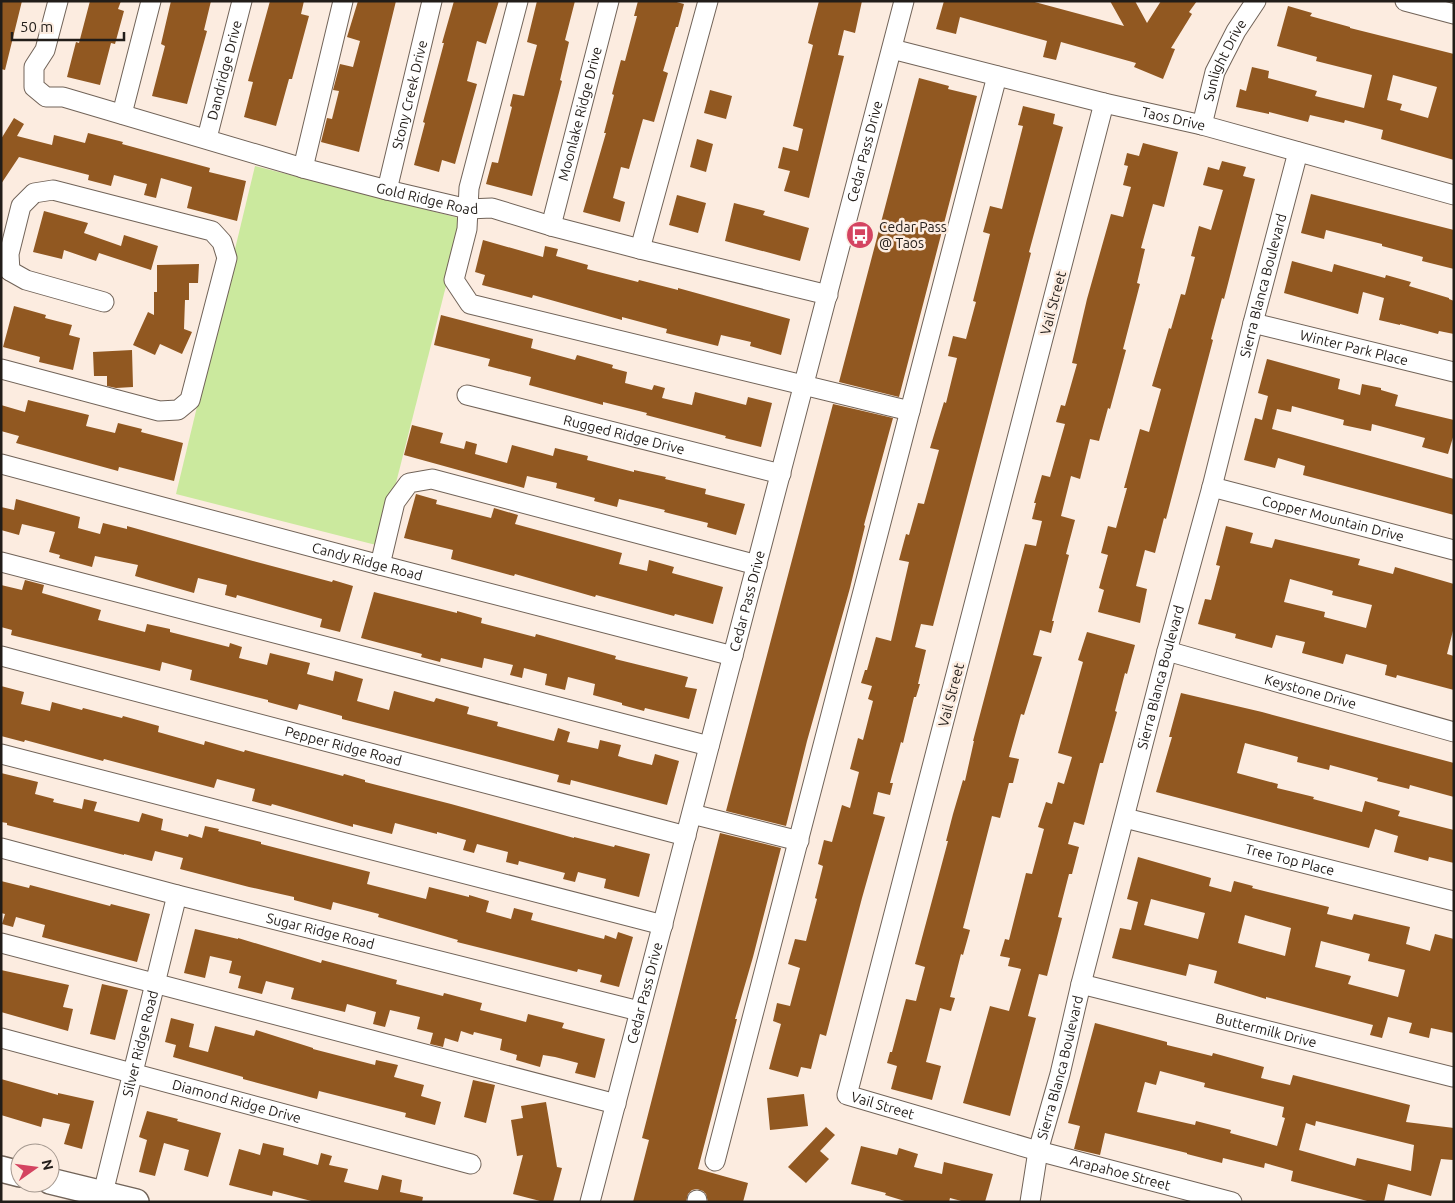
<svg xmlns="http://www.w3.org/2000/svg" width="1455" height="1203" viewBox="0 0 1455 1203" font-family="Ubuntu,sans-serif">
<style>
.green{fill:#cbe99e}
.building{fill:#915821;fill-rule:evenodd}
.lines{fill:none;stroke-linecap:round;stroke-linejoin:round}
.minor-casing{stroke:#716358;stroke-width:21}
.major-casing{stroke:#716358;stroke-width:28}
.minor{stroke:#fff;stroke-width:19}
.major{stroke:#fff;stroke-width:25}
.labels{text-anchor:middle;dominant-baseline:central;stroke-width:5;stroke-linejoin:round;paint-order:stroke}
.street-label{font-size:14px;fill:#221d19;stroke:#fcece0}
.poi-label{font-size:14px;fill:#221d19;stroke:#fcece0;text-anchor:start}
</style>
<rect width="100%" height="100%" fill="#fcece0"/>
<path class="green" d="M255 166 463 219 380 546 176 494Z"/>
<path class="building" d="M1 1H22L5 70 1 69Z
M90 1H121L118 9 124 11 115 44 111 43 100 85 67 77 76 42 79 43Z
M171 1H211L204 30 207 31 187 104 152 96 165 46 161 44Z
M270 1H304L301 14 309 16 292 79H289L276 126 244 117 253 82 248 81Z
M358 1H396L359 152 321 142 327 118 332 119 339 91 333 90 340 64 353 67 360 41 347 37Z
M454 1H499L486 44 477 41 467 81 477 84 455 164 442 160 439 172 414 165 425 123 423 122 444 43H442Z
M537 1H575L565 40 569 42 560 80 562 81 532 196 486 184 492 162 498 163 512 107 510 106 513 94 524 96 530 72 537 45 527 42Z
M638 1H673L684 4 678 27H676L663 71 668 73 654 122 643 119 629 169 621 167 613 198 625 202 620 222 583 212 606 133H604L614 95 612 94 621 60 625 61 637 16H634Z
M819 1H862L855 33 844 30 838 55 844 56 809 198 784 191 790 171 778 168 783 147 798 151 803 129 793 126 813 45 808 43Z
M944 1H1031L1124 26 1110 1H1135L1147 23 1161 1H1197L1189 12 1192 14 1171 48 1175 49 1163 79 1134 67 1136 63 1061 42 1056 60 1043 57 1047 41 960 17 956 34 936 29Z
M1288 6 1312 13 1310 16 1350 27V28L1454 54V160L1381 139 1383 130 1345 120 1344 123 1310 115 1308 122 1269 112V114L1236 107 1240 89 1246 91 1252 67 1269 71 1268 78 1317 91 1315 96 1364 108 1372 75 1316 61 1317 57 1277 46ZM1393 75 1437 87 1428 118 1400 110 1402 104 1387 100Z
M919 78 949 86 948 89 977 96 899 397 839 382Z
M710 90 732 96 726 119 704 113Z
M1023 106 1055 114 1053 124 1063 127 1029 252 1031 253 1023 284 933 626 921 624 915 647 926 650 918 684H920L916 697H914L903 743 901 742 890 783H893L890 795 878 792 873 814 885 817 862 898 826 1036 820 1034 811 1069 801 1067 798 1077 769 1069 781 1024 773 1021 777 1003 790 1006 800 968 788 964 795 939 806 941 817 899 815 898 823 866 818 864 824 840 832 842 842 805 850 808 859 772 850 769 858 738 863 740 873 701 868 699 872 686 861 683 865 670H867L876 637 891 641 909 562 899 560 906 534 909 535 918 503 924 504 939 450 930 448 944 402 946 403 957 358 948 356 953 336 966 339 976 302 973 301 990 234 983 232 990 206 1002 209 1023 126 1018 125Z
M14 118 24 124 17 136 52 145 54 135 85 143 88 133 123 142 122 144 210 168 209 172 246 181 237 221 187 208 192 187 161 178 156 198 144 195 147 184 114 175 111 186 88 180 89 175 19 157 1 184V139Z
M697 139 713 144 706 172 690 167Z
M1143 143 1178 152 1164 207 1153 204 1141 248 1145 249 1137 283 1140 284 1123 349 1126 350 1110 409 1108 408 1099 441 1090 439 1080 479 1071 476 1061 516 1075 520 1066 554 1069 555 1052 621H1054L1051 633 1040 630 1033 655 1042 657 1024 715 1021 714 1009 757 1019 759 1013 783H1009L1000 818 992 816 963 928 970 930 963 955 961 954 950 997 955 998 951 1011 940 1008 926 1062 941 1066 932 1100 891 1089 897 1066 887 1063 890 1052H892L906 999 916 1001 925 967 915 964 948 841H946L953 814 963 780 965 781 974 741H973L1025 544 1036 546 1042 521 1032 519 1036 503H1034L1042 475 1050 477 1065 424 1056 422 1061 405 1065 406 1077 364 1072 363 1087 299 1111 214 1123 217 1131 187 1123 185 1128 166 1124 165 1127 153 1139 156Z
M1222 161 1246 167 1243 176 1255 179 1224 299 1222 298 1211 339 1213 340 1166 519 1164 518 1155 553 1145 550 1136 586 1147 589 1140 623 1098 612 1104 590 1099 588 1108 555 1101 553 1108 526 1116 528 1127 488H1124L1140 429 1149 432 1161 389 1152 386 1169 328 1171 329 1181 294 1185 295 1195 257 1191 256 1199 226 1211 230 1223 190 1203 185 1208 167 1219 170Z
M1311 194 1454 230V269L1422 261 1423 257 1382 246V244L1326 230 1324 239 1301 233Z
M677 195 706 203 698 233 669 225Z
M734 203 765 211 763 215 809 228 800 261 725 241Z
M44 211 88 223 84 233 121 246 124 235 158 246 151 270 99 253 96 261 64 250 62 259 33 252Z
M483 240 543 257 545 246 558 249 556 256 588 265 587 269 638 282 639 280 678 290V288L790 319 781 355 750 346 751 342 721 335 718 346 666 333 667 329 622 317V320L533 295 532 298 482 285 485 275 475 272Z
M1292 261 1332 272 1334 264 1385 278 1386 275 1411 282 1409 286 1449 298V299L1454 301V334L1439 331 1438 334 1400 324V325L1379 320 1384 298 1363 292 1358 314 1284 293Z
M199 264 198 283H189V300H185L184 329 192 332 182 354 160 344 155 355 133 345 148 312 154 315V292H157V265Z
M14 306 46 315 45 318 72 325 69 335 80 338 73 370 39 362 40 357 3 347Z
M441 315 533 339 531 348 575 360 577 355 613 365 612 368 627 372 625 383 652 390 654 385 665 388 662 398 692 405 695 392 746 405 748 397 772 403 761 447 725 438 726 436 646 415 647 413 603 402V405L529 385 531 377 488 366 490 359 434 345Z
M132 350 133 387 116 388 107 386V376H94L93 352Z
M1267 359 1340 379 1338 389 1360 395 1362 384 1381 388V390L1398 395 1395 406 1454 420V434L1448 454 1422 447 1425 438 1372 424 1371 431 1343 425 1344 420 1292 406 1291 412 1277 409 1272 429 1454 479V515L1303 475 1305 466 1278 458 1275 468 1244 460 1255 418 1262 420 1268 396 1258 393Z
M28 400 89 415 86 426 115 433 118 423 142 429 141 432 183 443 174 481 119 467 118 471 16 443 19 436 1 431V405L25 412Z
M833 404 893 418 864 525 865 526 850 588 807 741 786 826 726 811Z
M412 425 443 433 440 443 464 449 466 441 477 444 475 454 507 463 512 445 553 456 555 448 588 456 587 460 634 472V470L666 477 665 479 706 489 705 494 745 504 736 535 707 527 708 523 664 512 665 510 619 499 617 507 594 501 595 498 556 488 557 483 527 476 524 488 404 455Z
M416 494 437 500 436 504 491 518 494 508 518 515 515 524 622 553 619 564 647 571 649 560 674 567 672 573 723 587 713 624 675 614 674 616 596 595 595 597 515 574 514 576 451 559 453 550 404 538Z
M16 499 80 517 78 528 100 534 103 523 127 529V526L253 561 332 582 333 580 353 586 340 632 320 627 322 619 237 595 236 598 225 595 227 585 198 578 194 593 135 576 138 565 95 556 92 567 59 558 60 555 49 552 55 532 22 524 19 535 1 530V507L14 510Z
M1226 526 1253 533 1250 543 1272 548 1275 539 1360 559 1358 565 1393 574 1395 567 1454 584V627L1447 654 1454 656V690L1397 675 1396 678 1385 675 1387 665 1346 654 1343 664 1302 653 1305 642 1276 635 1272 648 1235 638 1236 634 1198 624 1205 599 1211 600 1220 566 1216 565ZM1290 579 1333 591 1332 595 1372 605 1366 628 1324 617 1325 612 1284 602Z
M25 580 44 585 42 593 101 610 98 620 145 632 147 624 170 629V632L229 647 230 643 242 647 239 658 267 665 270 653 310 663 307 674 333 681 335 671 363 679 357 701 389 710 394 691 434 702 436 698 469 707 467 714 498 722 497 726 554 741 558 728 570 732 567 742 598 749 600 740 621 745 618 756 628 759 652 765 655 754 679 761 667 805 571 780 570 785 557 782 559 775 342 719V716L299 704 297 710 268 702V700L190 680 192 670 162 662 160 671 11 635 12 630 1 627V585L22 590Z
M374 592 457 613V611L482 618 481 623 535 637 536 634 616 656 615 659 688 677 685 687 697 689 689 719 645 708 644 711 622 705V703L593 695 595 684 568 677 565 690 545 685 547 674 524 668 522 678 510 675 513 665 484 658 482 668 441 658 440 662 421 657 422 654 361 638Z
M1087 632 1135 645 1127 674 1125 673 1115 711 1117 712 1103 763H1100L1084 825 1074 822 1068 844 1079 847 1072 874H1069L1058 917 1062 918 1047 976 1039 974 1028 1016 1036 1018 1010 1116 963 1103 990 1006 1009 1011 1021 969 1008 966 1010 958 1000 956 1005 939 1009 940 1026 873 1032 874 1044 829 1038 827 1046 802 1052 804 1058 782 1064 784 1072 757 1058 753 1083 662 1078 660Z
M1 686 24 692 21 704 50 711 52 702 82 710 83 708 122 718 123 716 159 726 158 732 204 745 205 741 244 752 245 750 343 776 344 774 365 780V782L451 804 574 838V837L614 847 615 845 650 854 639 897 604 888 606 879 578 872 575 882 563 879 565 873 519 861 518 865 506 862 508 852 477 844 474 853 463 850 466 840 437 832V834L395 823 392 834 353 824V827L272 804 271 806 252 801 255 789 217 779 214 788 104 759 103 761 25 740 24 742 1 736Z
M1181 693 1262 712 1454 763V797L1410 785 1409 789 1377 781 1378 778 1330 765 1329 770 1297 762 1298 757 1245 743 1237 773 1278 784 1277 788 1314 797 1313 799 1362 812 1365 801 1400 811 1398 816 1454 830V863L1429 857 1428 861 1394 852 1398 836 1375 829 1369 848 1156 792 1172 737H1169Z
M1 773 38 782 35 794 54 799 53 802 82 809 84 799 97 802 94 811 139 822 142 813 163 819 161 830 188 837 189 834 202 838 205 826 219 829 218 831 261 842V844L370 872 367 884 426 899 429 887 469 897V895L489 901 486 912 511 919 514 908 533 913 531 920 604 939 605 935 616 939 618 932 633 937 619 987 600 982 602 975 578 969 577 972 457 942 458 940 378 917 379 914 333 902 331 910 294 900V897L249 887 180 869 183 858 155 851 152 861 124 854V855L7 825V823L1 822Z
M720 833 781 848 753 957 735 1019H737L698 1169 748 1183 743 1202H708L706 1194 703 1191 697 1189 692 1190 688 1194 686 1202H633L649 1140 642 1138Z
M1138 857 1211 878 1209 886 1231 892 1234 881 1253 886 1252 888 1329 907 1327 914 1352 920 1354 914 1410 927 1406 944 1430 951 1435 934 1454 939V1033L1431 1028 1429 1038 1409 1033 1412 1023 1388 1017 1382 1038 1370 1035 1373 1025 1266 997V999L1214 983 1217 971 1189 964 1186 976 1112 958 1120 928 1131 930 1138 902 1127 899ZM1151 899 1205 913 1198 939 1144 925ZM1245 915 1291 928 1285 956 1238 943ZM1321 941 1370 954 1368 961 1405 970 1398 997 1348 984 1351 976 1315 967Z
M1 881 29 888 30 885 110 906 111 904 150 914 137 962 42 937 45 925 16 917 13 927 2 924 5 914 1 913Z
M195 929 238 939V938L321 963 322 960 397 980 396 984 443 996 444 993 482 1003 480 1010 526 1022 528 1014 564 1023 562 1028 605 1039 595 1078 575 1073 578 1063 555 1057 543 1055 540 1067 516 1060 517 1055 500 1050 502 1039 474 1032 473 1035 461 1031 458 1042 445 1038 443 1047 430 1044 433 1033 417 1029 420 1017 390 1010 385 1027 373 1024 376 1012 347 1004 345 1012 291 999 294 988 266 981 262 994 238 988 241 976 229 973 232 961 210 956 205 978 184 973Z
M1 970 69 985 63 1007 73 1009 68 1031 1 1012Z
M102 984 128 990 115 1040 90 1034Z
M171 1018 194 1024 189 1047 208 1052 215 1026 254 1036 256 1030 313 1048V1049L375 1065 376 1060 398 1065 394 1077 424 1085 421 1096 441 1102 435 1125 405 1117 406 1113 319 1091 317 1099 243 1079V1077L173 1057 176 1045 165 1042Z
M1095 1023 1167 1042V1045L1212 1056 1213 1053 1264 1067 1261 1078 1290 1085 1293 1075 1410 1105 1406 1122 1454 1128 1453 1160 1441 1159 1431 1196 1388 1184 1384 1202H1371L1291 1181 1293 1171 1265 1163 1264 1168 1223 1158 1222 1163 1187 1154V1153L1105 1133 1100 1155 1074 1149 1080 1126 1068 1123ZM1160 1071 1205 1083 1204 1087 1284 1107 1282 1117 1285 1118 1277 1146 1230 1133 1231 1130 1196 1121 1195 1125 1137 1112 1145 1082 1156 1085ZM1316 1121 1414 1145 1411 1171 1357 1158 1355 1166 1299 1150 1306 1123 1315 1126Z
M1 1079 58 1095V1093L94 1101 82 1149 64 1144 70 1124 43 1118 41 1127 1 1115Z
M473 1080 495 1085 486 1123 464 1117Z
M804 1094 808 1126 770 1130 767 1098Z
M546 1102 557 1167 562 1168 553 1202H544L513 1194 523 1155 517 1156 511 1120 523 1118 521 1106Z
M147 1111 178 1119 177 1121 221 1133 208 1177 184 1170 189 1150 164 1143 155 1176 139 1172 147 1140 139 1137Z
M826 1127 835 1135 820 1151 829 1159 806 1183 788 1167Z
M263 1143 284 1148 283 1155 318 1165 321 1153 332 1156 329 1165 348 1169 344 1182 378 1190 382 1175 402 1180 400 1192 423 1197 422 1202H315L273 1191 272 1196 229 1185 239 1149 260 1155Z
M861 1146 897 1155 899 1148 918 1154 914 1167 942 1174 944 1162 993 1174 985 1202H965L950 1198 949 1202H908L885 1195 886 1193 851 1184Z"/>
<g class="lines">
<g class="minor-casing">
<g id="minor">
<path id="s1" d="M58 1 45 50 34 67V87L46 97H63L303 168 387 190 468 209 492 208 551 226 640 249 828 295"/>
<path d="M518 1 469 188 467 229 454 280 470 304 910 411"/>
<path d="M1405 1 1454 14"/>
<path id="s2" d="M892 49 1104 103 1202 125 1454 195"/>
<path id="s3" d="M1104 103 847 1095 1038 1151 1232 1202"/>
<path d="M122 114 151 1"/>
<path id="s4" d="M1202 125 1215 72 1236 31 1256 1"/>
<path id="s5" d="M207 138 242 1"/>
<path d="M303 168 343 1"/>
<path id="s6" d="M387 190 432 1"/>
<path id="s7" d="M551 226 609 1"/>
<path d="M640 249 708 1"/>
<path d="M10 271 26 280 104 302"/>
<path id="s8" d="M1253 323 1454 372"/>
<path d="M1 369 159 411 178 410 190 400 227 258 222 242 212 231 53 190 34 193 21 206 9 254 10 271"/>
<path id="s9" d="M467 395 781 474"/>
<path id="s10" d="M1 464 380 565 733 656"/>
<path id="s11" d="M1212 487 1454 550"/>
<path d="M1 562 709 746"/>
<path d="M380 565 395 502 409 483 432 479 757 565"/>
<path id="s12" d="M1167 651 1454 732"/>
<path id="s13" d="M1 656 686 836"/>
<path d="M1 754 663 925"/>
<path d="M692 814 799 841"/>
<path id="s14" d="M1125 818 1454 901"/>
<path id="s15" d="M1 848 177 895 639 1011"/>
<path d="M1 943 616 1104"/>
<path id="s16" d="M1081 984 1453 1077"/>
<path id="s17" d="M1 1038 471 1164"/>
<path d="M715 1161 997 76"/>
<path id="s18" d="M103 1193 177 895"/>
<path id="s19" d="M590 1202 904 1"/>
<path d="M697 1202V1200"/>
<path id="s20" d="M1030 1202 1038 1151 1060 1074 1081 984 1167 651 1212 487 1253 323 1298 152"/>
</g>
</g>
<g class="major-casing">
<path id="major" d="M1 1169 20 1174
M50 1181 136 1202"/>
</g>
<use href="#minor" class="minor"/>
<use href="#major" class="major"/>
</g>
<defs>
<g id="bus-disc" transform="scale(1.4375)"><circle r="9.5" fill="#d44461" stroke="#fcece0"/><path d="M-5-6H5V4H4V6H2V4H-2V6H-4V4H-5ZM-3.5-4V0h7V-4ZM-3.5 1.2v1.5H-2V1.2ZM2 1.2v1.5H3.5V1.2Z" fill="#fff"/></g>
</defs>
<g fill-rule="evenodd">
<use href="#bus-disc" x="860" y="235"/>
</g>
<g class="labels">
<g class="street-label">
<text stroke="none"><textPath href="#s4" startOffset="69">Sunlight Drive</textPath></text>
<text stroke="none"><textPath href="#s5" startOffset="70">Dandridge Drive</textPath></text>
<text stroke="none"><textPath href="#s6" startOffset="98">Stony Creek Drive</textPath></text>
<text stroke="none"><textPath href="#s7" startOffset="116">Moonlake Ridge Drive</textPath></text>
<text stroke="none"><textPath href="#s2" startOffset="290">Taos Drive</textPath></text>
<text stroke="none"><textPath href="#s19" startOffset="1086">Cedar Pass Drive</textPath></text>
<text stroke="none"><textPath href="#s1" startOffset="502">Gold Ridge Road</textPath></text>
<text stroke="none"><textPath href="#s20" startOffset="946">Sierra Blanca Boulevard</textPath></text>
<text transform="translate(1053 303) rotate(-75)">Vail Street</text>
<text stroke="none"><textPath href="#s8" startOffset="104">Winter Park Place</textPath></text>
<text stroke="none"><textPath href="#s9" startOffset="162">Rugged Ridge Drive</textPath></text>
<text stroke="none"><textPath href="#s11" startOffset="125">Copper Mountain Drive</textPath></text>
<text stroke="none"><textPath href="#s10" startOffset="379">Candy Ridge Road</textPath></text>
<text stroke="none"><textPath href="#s19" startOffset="621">Cedar Pass Drive</textPath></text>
<text stroke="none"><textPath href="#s20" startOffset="541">Sierra Blanca Boulevard</textPath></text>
<text stroke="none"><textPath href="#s12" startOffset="149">Keystone Drive</textPath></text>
<text transform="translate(951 695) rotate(-75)">Vail Street</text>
<text stroke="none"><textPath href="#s13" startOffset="354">Pepper Ridge Road</textPath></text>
<text stroke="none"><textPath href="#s14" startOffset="170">Tree Top Place</textPath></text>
<text stroke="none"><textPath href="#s15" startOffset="330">Sugar Ridge Road</textPath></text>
<text stroke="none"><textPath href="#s19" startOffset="216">Cedar Pass Drive</textPath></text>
<text stroke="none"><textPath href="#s16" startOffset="191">Buttermilk Drive</textPath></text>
<text stroke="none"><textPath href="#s18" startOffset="154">Silver Ridge Road</textPath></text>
<text stroke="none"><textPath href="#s20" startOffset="138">Sierra Blanca Boulevard</textPath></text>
<text stroke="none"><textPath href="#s17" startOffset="244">Diamond Ridge Drive</textPath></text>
<text stroke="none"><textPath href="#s3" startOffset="1062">Vail Street</textPath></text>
<text stroke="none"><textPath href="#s3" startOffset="1309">Arapahoe Street</textPath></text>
</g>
<g class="poi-label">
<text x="879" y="227">Cedar Pass<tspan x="879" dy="16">@ Taos</tspan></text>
</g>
</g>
<rect width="1455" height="1203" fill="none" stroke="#221d19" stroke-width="5"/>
<g transform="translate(35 1168) rotate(76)"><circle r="24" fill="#fcece0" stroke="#a59990"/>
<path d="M0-4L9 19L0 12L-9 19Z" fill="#d44461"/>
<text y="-8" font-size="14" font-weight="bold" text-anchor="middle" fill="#221d19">N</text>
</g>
<path d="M12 32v8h112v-8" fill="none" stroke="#221d19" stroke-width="2.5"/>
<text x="20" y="32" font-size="15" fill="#221d19" stroke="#fcece0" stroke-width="4" paint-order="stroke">50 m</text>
</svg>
